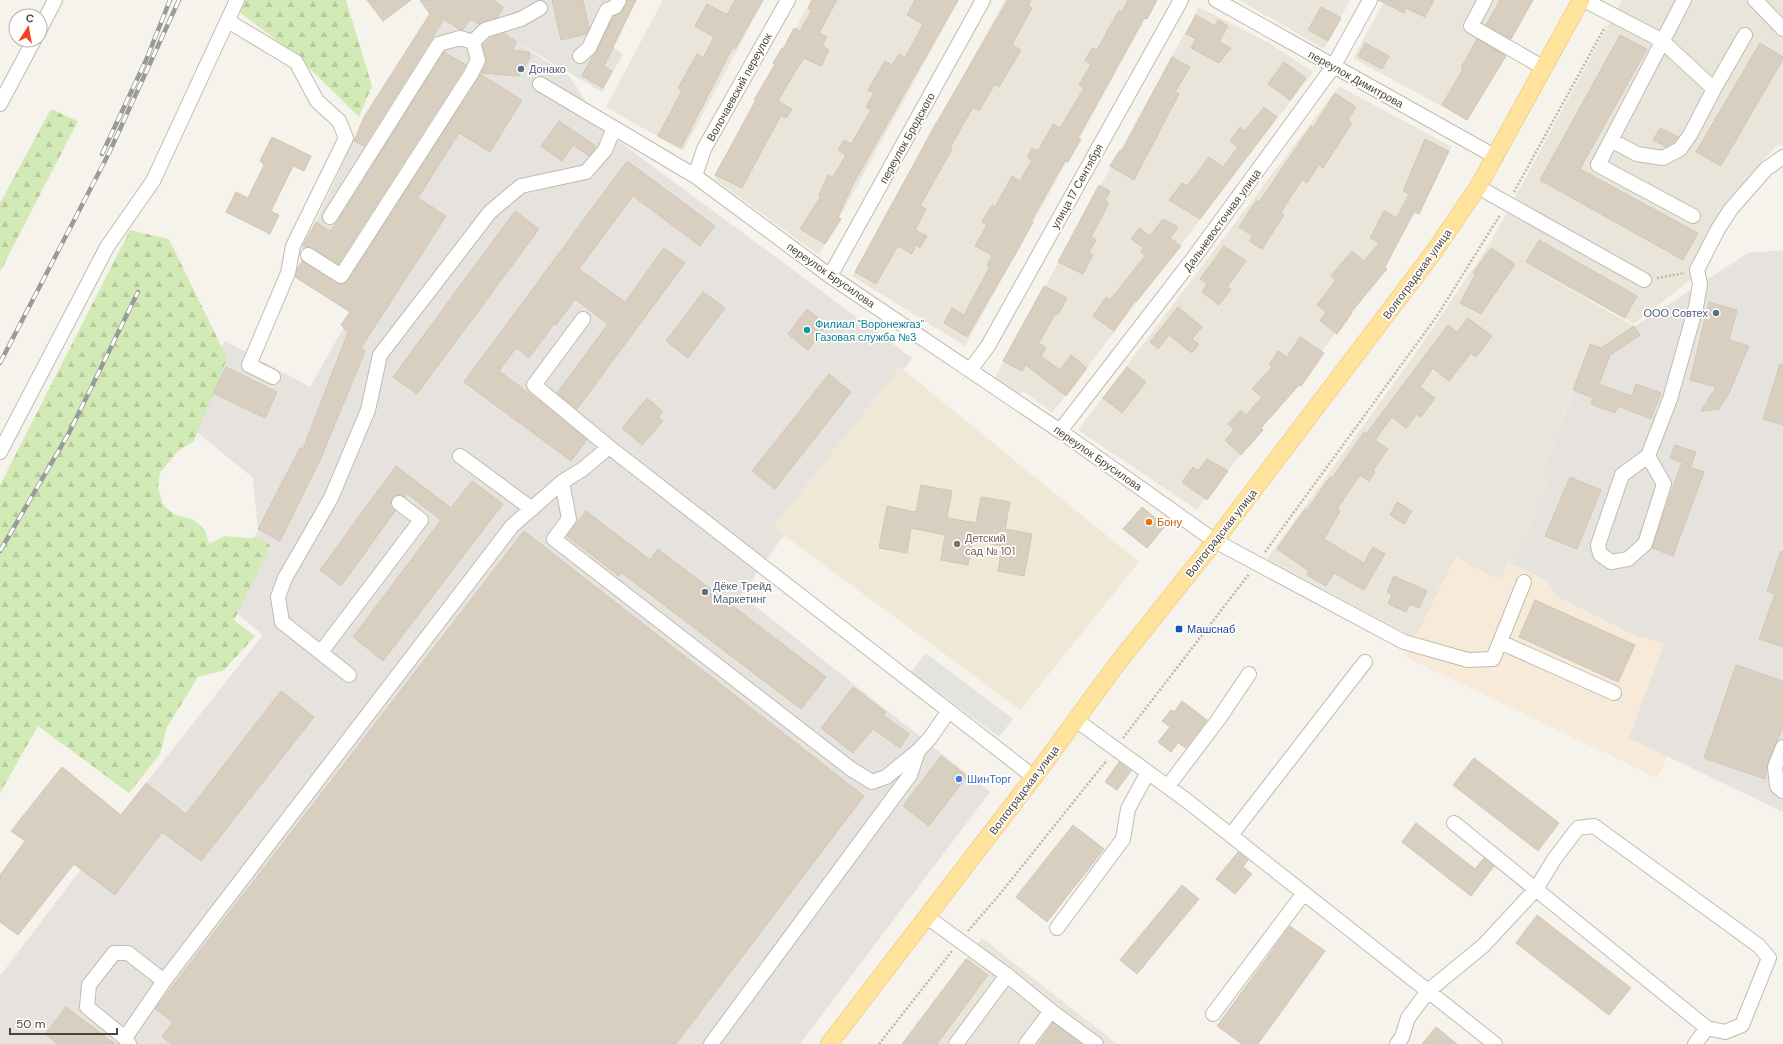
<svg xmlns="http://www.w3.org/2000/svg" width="1783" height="1044" viewBox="0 0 1783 1044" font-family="'DM Sans',sans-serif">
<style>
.residential{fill:#eae5da}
.commercial{fill:#f7ead8}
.industrial{fill:#e6e2dd}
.education{fill:#efe8d6}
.forest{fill:url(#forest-firs)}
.parking{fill:#e5e3e0}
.building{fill:#d8cfc1;stroke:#d3c7b4}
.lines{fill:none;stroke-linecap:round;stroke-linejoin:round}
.minor-casing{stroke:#c2bbae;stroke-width:16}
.major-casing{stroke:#e6c16a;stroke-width:18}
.path{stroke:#c4b79f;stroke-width:2.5;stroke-dasharray:2 2;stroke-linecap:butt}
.minor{stroke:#fff;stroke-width:14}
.major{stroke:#ffe39c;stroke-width:17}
.rail-casing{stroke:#9a9a9a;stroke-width:4.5}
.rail{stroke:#fff;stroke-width:3;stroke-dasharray:9;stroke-linecap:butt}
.service-dot{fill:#5c6f8a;stroke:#fff;stroke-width:1.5}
.culture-dot{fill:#0f9aa8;stroke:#fff;stroke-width:1.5}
.food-dot{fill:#e8710a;stroke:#fff;stroke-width:1.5}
.education-dot{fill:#8d6e63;stroke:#fff;stroke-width:1.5}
.transit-dot{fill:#1a4fb4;stroke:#fff;stroke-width:1.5}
.shop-dot{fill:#3f7fe0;stroke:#fff;stroke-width:1.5}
.labels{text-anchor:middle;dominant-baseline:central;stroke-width:3.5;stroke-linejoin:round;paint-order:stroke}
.service-label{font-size:11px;fill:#4e5e75;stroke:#fff;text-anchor:start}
.street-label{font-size:11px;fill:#4b4439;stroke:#fff}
.culture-label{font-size:11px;fill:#0d838f;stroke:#fff;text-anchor:start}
.food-label{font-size:11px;fill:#c56008;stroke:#fff;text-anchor:start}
.education-label{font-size:11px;fill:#785e54;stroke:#fff;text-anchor:start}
.transit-label{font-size:11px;fill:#164399;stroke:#fff;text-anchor:start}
.shop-label{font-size:11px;fill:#366cbe;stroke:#fff;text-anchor:start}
</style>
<defs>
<pattern id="forest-firs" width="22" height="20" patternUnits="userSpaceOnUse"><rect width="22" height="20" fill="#d2eab5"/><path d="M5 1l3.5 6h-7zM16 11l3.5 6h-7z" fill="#b6ca9c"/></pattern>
</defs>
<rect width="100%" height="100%" fill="#f6f3ec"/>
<path class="residential" d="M663 0H764L683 151 606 107Z
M811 0H959L819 255 714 179Z
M1005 0H1156L965 346 852 276Z
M1239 0H1350L1324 49Z
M1385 0H1533L1468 121 1353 58Z
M1622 0H1783V145L1776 146 1735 192 1689 281 1634 324 1530 267 1634 326 1601 348 1590 344 1542 474 1550 478 1514 565 1508 562 1501 580 1475 568 1456 556 1415 638 1267 559 1420 347 1489 245Z
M1199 7 1269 43 1313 72 1052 413 1024 391 1020 394 994 379Z
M1339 86 1452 147 1373 286 1197 510 1078 430Z
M982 938 1117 1044H902Z"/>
<path class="commercial" d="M1456 556 1475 568 1500 580 1508 562 1548 581 1556 596 1636 636 1664 643 1629 738 1668 755 1657 778 1406 657Z"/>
<path class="industrial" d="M420 0H636L613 47 623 54 602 92 517 42 499 29 501 32 569 76 605 131 912 358 741 595 990 792 800 1044H0V976L146 783 263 635 218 598 258 530 253 478 186 423 225 341 310 387 408 214 346 309 293 275 302 261V245L316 222 364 117 431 11Z
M1783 250V812L1629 738 1664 643 1636 636 1556 596 1548 581 1514 565 1550 478 1542 474 1591 344 1601 348 1748 253Z"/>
<path class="education" d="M900 367 1139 562 1020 710 773 527Z"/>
<path class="forest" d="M244 0H346L372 86 359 117 295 54 239 12Z
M51 109 78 121 0 272V203Z
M130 230 169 239 227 358 194 441 178 451 160 473 158 487 163 505 174 514 194 520 205 530 209 544 224 536 260 539 270 545 234 620 255 636 224 670 198 677 167 727 160 754 129 793 38 726 0 793V485Z"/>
<path class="parking" d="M926 653 1013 719 999 737 911 672Z"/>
<path class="building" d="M367 0H411L383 21Z
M420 0H493L503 7 497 18 479 24 470 19 463 30H460L444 19 364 146 354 141 364 117 430 14Z
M552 0H583L589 28 586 34 561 40Z
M627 0H636L604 66 612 71 603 88 582 76 614 16 622 11Z
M735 0H763L735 49 733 47 681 148 658 136 682 90 678 88 697 54 703 58 714 37 695 26 707 4 727 15Z
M812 0H837L819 33 827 37 822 46 829 50 821 66 804 58 793 75 778 101 792 109 786 118 781 115 742 188 715 175 756 100H754L775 64 773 63 782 48 783 49 794 28 800 31 812 10 808 8Z
M915 0H958L852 186 838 217 841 219 825 244 800 229 821 196 819 195 828 175 833 177 846 155 838 150 844 140 851 144 871 110 866 107 874 93 868 90 885 61 892 65 899 54 905 58 923 24 907 15Z
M1008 0H1031L1028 6 1032 8 1012 45 1021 50 999 87 995 84 979 111 973 107 950 148 952 149 920 206 926 209 915 230 927 236 920 248 916 245 912 254 898 246 876 284 855 272 934 127Z
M1128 0H1157L1147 19 1144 18 1078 138 1081 139 1068 162 1065 161 1031 221 1033 222 1020 246 967 337 944 323 952 308 964 315 990 266 987 265 992 255 975 246 987 225 982 222 992 205 995 207 1012 176 1020 181 1032 160 1027 157 1032 148 1038 151 1053 124 1060 128 1084 88 1079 85 1091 64 1085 61 1092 48 1097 50 1119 10 1122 12Z
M1378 0H1434L1425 17 1406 8 1404 13Z
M1500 0H1533L1511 39 1486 25Z
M1321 7 1341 18 1328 41 1308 30Z
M1196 15 1215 26 1218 20 1228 26 1219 42 1231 48 1219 63 1191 48 1196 39 1186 34Z
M504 33 517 42 512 50 529 52 530 58 519 76 481 73 486 58 483 46 490 38Z
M1620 35 1647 49 1580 169 1698 233 1683 260 1540 180Z
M1477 39 1506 56 1467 120 1442 105 1463 69 1461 68Z
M1365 43 1389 56 1382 69 1358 56Z
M1760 43 1783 57V59L1721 166 1696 152Z
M444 52 466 65 338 264 313 248 303 246 316 222 330 231 337 222Z
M1172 57 1190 67 1175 92 1179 94 1134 180 1110 166 1120 150 1122 151Z
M1284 62 1306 78 1290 100 1268 84Z
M480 74 522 100 490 152 459 133 418 198 446 216 361 348 365 351 321 458 280 541 258 529 300 448 303 449 348 332 341 325 350 312 295 277 298 268 302 261 337 283 341 284 348 281Z
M1335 93 1356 107 1348 120 1352 123 1323 168 1319 165 1307 183 1302 180 1281 212 1284 215 1262 249 1249 241 1253 236 1239 227 1256 201 1259 202 1311 126 1313 128Z
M1264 107 1277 117 1200 219 1169 200 1182 183 1187 186 1209 157 1223 167 1238 147 1230 141 1240 127 1245 131Z
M559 121 596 146 589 156 573 145 562 161 541 146Z
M1660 128 1678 137 1674 142 1666 147 1653 140Z
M272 137 311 156 304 171 293 166 271 211 279 215 270 234 226 212 236 192 248 198 264 165 260 161Z
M1425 139 1449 151 1419 214 1414 212 1385 267 1387 269 1351 312 1352 313 1337 334 1320 321 1326 312 1317 305 1336 280 1331 276 1352 251 1364 261 1379 243 1370 238 1384 211 1397 218 1409 194 1403 191Z
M627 161 715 226 700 246 633 196 579 269 625 302 664 248 685 263 577 409 557 393 608 324 575 299 556 325 554 324 529 358 516 348 499 371 541 402 587 440 571 461 464 382Z
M1099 185 1110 191 1105 201 1109 203 1091 237 1096 240 1089 252 1093 255 1083 274 1058 262Z
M515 211 539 229 417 394 393 377Z
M1163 219 1178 227 1170 238 1181 246 1136 302 1135 301 1114 331 1093 316 1106 297 1110 300 1145 256 1141 252 1144 248 1131 239 1139 228 1150 236Z
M1539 240 1637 296 1625 318 1526 262Z
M1224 246 1246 261 1227 287 1231 289 1219 305 1202 292 1207 284 1200 279Z
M1491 248 1515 264 1481 314 1460 303 1475 275 1473 273Z
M1044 286 1067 298 1058 315 1055 314 1039 343 1046 348 1041 356 1060 370 1071 355 1087 368 1066 396 1026 365 1022 371 1003 361Z
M703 292 725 308 688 358 666 341Z
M1709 302 1737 310 1729 340 1749 346 1728 395 1719 409 1701 411 1716 387 1690 380Z
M1178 307 1202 327 1192 339 1199 344 1192 353 1169 335 1158 349 1150 342Z
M807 309 827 325 808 350 788 334Z
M1468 318 1492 336 1476 357 1471 353 1449 381 1433 368 1420 387 1435 398 1421 417 1417 414 1406 428 1392 417 1375 440 1388 449 1373 470 1375 472 1369 481 1360 475 1337 509 1340 511 1324 539 1364 563 1373 547 1385 554 1364 590 1334 573 1326 586 1307 575 1309 571 1277 549 1305 509 1307 510 1330 477 1332 478 1364 432 1366 434 1448 325 1457 332Z
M1634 326 1640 335 1610 355 1599 384 1632 396 1636 384 1661 393 1651 419 1618 406 1615 413 1591 404 1593 398 1573 390 1590 344 1601 348Z
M1300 337 1324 353 1301 386 1299 385 1261 428 1263 430 1241 455 1225 440 1234 430 1228 424 1241 410 1246 415 1262 397 1252 389 1272 367 1269 365 1278 351 1287 357Z
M1780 364 1783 365V425L1763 419Z
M226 367 277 392 265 418 213 393Z
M1127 367 1146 382 1122 413 1103 398Z
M829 374 851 392 775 489 752 471Z
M647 398 663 412 658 417 663 421 642 445 622 428Z
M1675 445 1696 452 1691 466 1670 458Z
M1207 459 1228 471 1207 500 1182 482 1193 467 1198 471Z
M1681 464 1704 472 1673 556 1652 548Z
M396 466 451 508 472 481 503 504 383 661 353 637 441 520 407 494 405 497 401 495H395L391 502 395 511 341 586 320 570Z
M1570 477 1601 490 1577 549 1545 536Z
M921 485 952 491 947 518 976 523 981 497 1010 502 1005 529 1032 534 1024 576 998 571 1002 546 973 540 968 565 941 560 945 535 911 528 907 553 879 548 887 506 916 512Z
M1397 502 1412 511 1404 524 1390 515Z
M1142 507 1165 526 1147 548 1123 529Z
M586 511 650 560 658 549 826 677 801 709 622 573 619 576 567 536Z
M524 531 864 796 676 1044H172L162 1037 173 1022 155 1009Z
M1781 551 1783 552V647L1759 639 1775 594 1767 591Z
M1394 576 1427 591 1419 608 1410 604 1406 612 1388 604 1392 595 1387 592Z
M1535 600 1635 645 1618 682 1519 637Z
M1736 665 1783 681V727L1767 764 1765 779 1704 758Z
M853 687 886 712 883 715 909 734 900 748 873 729 853 753 821 728Z
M281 691 314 717 201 861 162 832 115 895 74 864 18 935 0 922V875L25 841 11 831 62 767 121 815 146 783 186 814Z
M1182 701 1207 720 1186 748 1178 743 1171 752 1158 742 1170 727 1162 721 1171 710 1174 712Z
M941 756 967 776 929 826 903 806Z
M1474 758 1559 823 1538 851 1453 785Z
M1119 762 1131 771 1117 790 1105 782Z
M1416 823 1475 869 1484 858 1494 866 1471 896 1402 842Z
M1073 825 1104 849 1047 922 1016 897Z
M1238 852 1248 860 1243 867 1252 874 1235 894 1216 879Z
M1182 885 1199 899 1137 974 1120 960Z
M1537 915 1631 988 1609 1015 1516 943Z
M1290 926 1325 951 1258 1044H1242L1217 1026Z
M966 959 988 975 937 1044H902Z
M66 1007 115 1044H58L45 1034Z
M1053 1023 1082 1044H1038Z
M1436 1027 1457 1044H1422Z"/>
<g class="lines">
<g class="minor-casing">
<path id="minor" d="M1216 0 1496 157
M1485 0 1471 26 1544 68
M1584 0 1661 40 1714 89
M1684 0 1598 165 1693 216
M1755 0 1783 29
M228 21 296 62 317 101 339 121 346 138 293 246 288 273 249 365 273 377
M40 29 55 0
M580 56 589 48 607 10 615 7 619 0
M540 84 695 176 830 276 1060 431 1215 541 1404 642 1468 660 1493 659 1524 582
M0 104 34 40
M1611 140 1637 154 1663 158 1680 149 1690 135 1714 89 1745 35
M695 176 704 149 788 0
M1478 187 1644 280
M330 217 439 44 460 38 473 42 485 30 521 19 540 8
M308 255 341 276 471 74 478 60 473 42
M830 276 983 0
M583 319 534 385 609 447
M970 370 988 346 1181 0
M1060 431 1195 256 1333 67 1370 0
M0 452 107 247 153 181 237 0
M460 456 532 509
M1648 456 1664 484 1645 544 1628 559 1611 562 1600 554 1598 545 1622 475 1648 456 1670 399 1696 307 1700 284 1697 270 1718 229 1731 209 1766 169 1783 157
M562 482 569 519 554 539 851 769 872 782 886 777 918 751
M1500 642 1614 693
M321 652 421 520 399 503
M349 675 282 622 278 597 285 578 331 498 368 410 380 355 490 212 521 186 586 172 605 150 614 128
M1076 720 1186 800 1495 1044
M1783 747 1775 767 1777 786 1783 791
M1168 786 1218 720 1249 674
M1454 823 1707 1028 1695 1044
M1231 835 1365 662
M927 917 1007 975 1051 1011 1096 1044
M1057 928 1123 839 1128 809 1148 772
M1213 1014 1304 893
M125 1038 87 1007 89 985 114 953H128L164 981
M129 1044 125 1038 164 981 512 526 562 482 583 469 609 447 1034 777
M711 1044 910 775 918 751 930 738 948 712
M956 1044 1007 975
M1026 1044 1051 1011
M1397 1044 1402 1037 1408 1018 1428 991 1483 946 1536 889 1555 858 1578 828 1594 826 1759 946 1769 958 1742 1025 1725 1032 1707 1028"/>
</g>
<g class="major-casing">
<path id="major" d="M829 1044 1034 777 1117 664 1215 541 1433 253 1478 187 1581 0"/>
</g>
<path class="path" d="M1514 192 1605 27
M1657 278 1685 273
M1265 552 1437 316 1500 215
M1123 738 1249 574
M968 931 1000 894 1107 760
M879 1044 952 951"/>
<use href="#minor" class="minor"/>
<use href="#major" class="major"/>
<g class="rail-casing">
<path id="rail" d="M102 154 147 58 170 0
M0 363 109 153 179 0
M0 551 69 433 138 292"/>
</g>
<use href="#rail" class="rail"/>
</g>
<g class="service-dot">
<circle cx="521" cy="69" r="4"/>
<circle cx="1716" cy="313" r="4"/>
<circle cx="705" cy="592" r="4"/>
</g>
<circle class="culture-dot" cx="807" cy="330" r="4"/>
<circle class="food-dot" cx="1149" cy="522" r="4"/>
<circle class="education-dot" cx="957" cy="544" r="4"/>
<rect class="transit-dot" x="1175" y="625" width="8" height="8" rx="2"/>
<circle class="shop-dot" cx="959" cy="779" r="4"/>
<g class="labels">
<g class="service-label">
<text x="529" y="69">Донако</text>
<text x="1708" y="313" text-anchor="end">ООО Совтех</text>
<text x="713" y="586">Дёке Трейд<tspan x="713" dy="13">Маркетинг</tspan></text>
</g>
<g class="street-label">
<text transform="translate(1356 79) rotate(29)">переулок Димитрова</text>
<text transform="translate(739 87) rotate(-61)">Волочаевский переулок</text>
<text transform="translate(907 138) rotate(-61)">переулок Бродского</text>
<text transform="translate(1077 186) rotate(-61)">улица 17 Сентября</text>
<text transform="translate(1222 220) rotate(-54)">Дальневосточная улица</text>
<text transform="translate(1417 274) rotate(-54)">Волгоградская улица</text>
<text transform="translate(831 275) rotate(35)">переулок Брусилова</text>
<text transform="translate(1098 458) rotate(35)">переулок Брусилова</text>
<text transform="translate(1221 533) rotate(-52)">Волгоградская улица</text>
<text transform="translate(1024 790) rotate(-53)">Волгоградская улица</text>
</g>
<g class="culture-label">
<text x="815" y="324">Филиал "Воронежгаз"<tspan x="815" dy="13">Газовая служба №3</tspan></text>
</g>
<g class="food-label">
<text x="1157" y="522">Бону</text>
</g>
<g class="education-label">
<text x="965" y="538">Детский<tspan x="965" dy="13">сад № 101</tspan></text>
</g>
<g class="transit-label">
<text x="1187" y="629">Машснаб</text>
</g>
<g class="shop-label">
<text x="967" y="779">ШинТорг</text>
</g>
</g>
<g transform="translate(28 28) rotate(11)"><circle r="19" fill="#ffffff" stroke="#b7b4b0"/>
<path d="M0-3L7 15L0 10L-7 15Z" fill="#fc3f1d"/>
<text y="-6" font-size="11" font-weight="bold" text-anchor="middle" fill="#4b4439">С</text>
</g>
<path d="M10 1028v6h107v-6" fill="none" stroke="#4b4439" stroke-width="2"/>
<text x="16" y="1028" font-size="12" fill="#4b4439" stroke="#ffffff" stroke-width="3" paint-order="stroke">50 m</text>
</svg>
